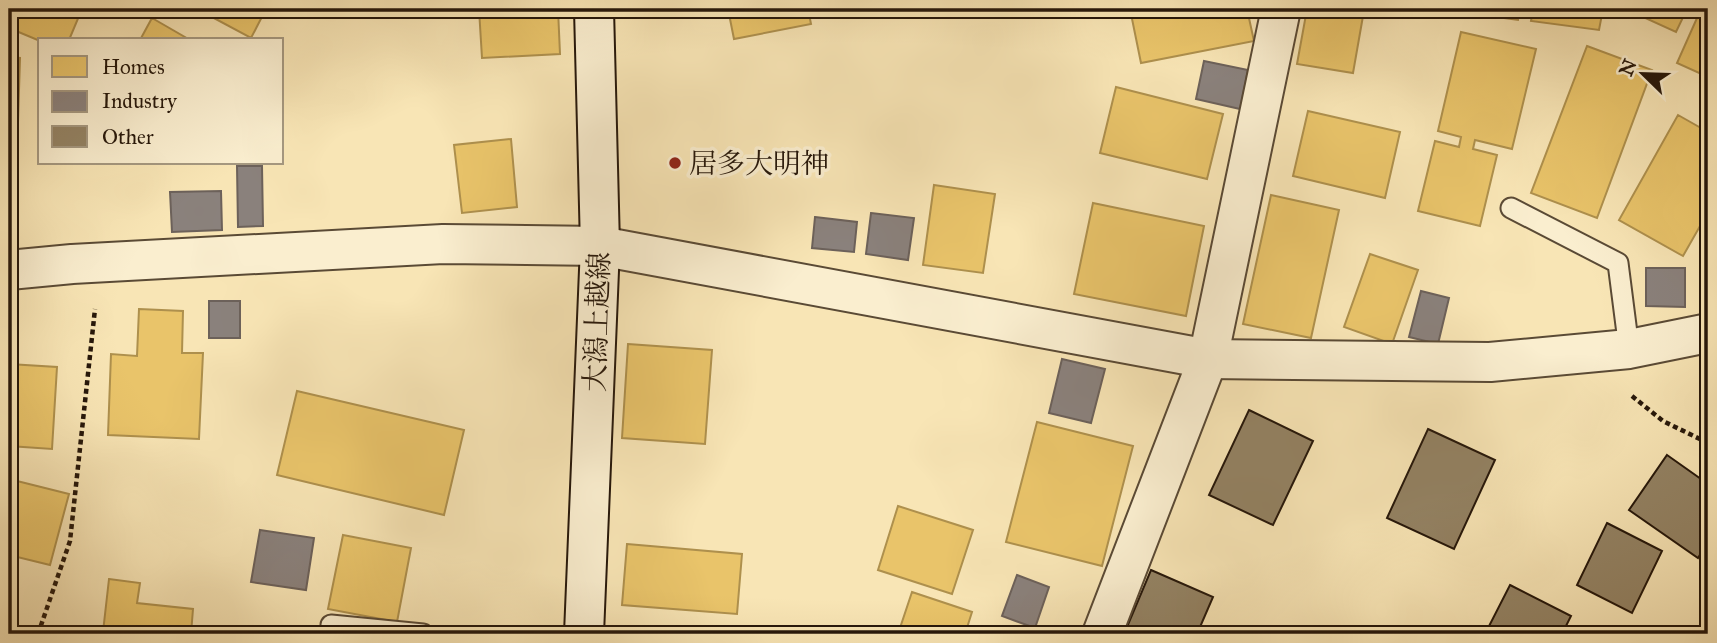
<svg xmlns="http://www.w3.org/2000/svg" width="1717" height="643" viewBox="0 0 1717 643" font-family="'IM FELL Great Primer','Noto Serif JP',serif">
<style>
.homes{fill:#e9c46a;stroke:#ae904d;stroke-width:2}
.industry{fill:#8a817c;stroke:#6c615a;stroke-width:2}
.building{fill:#938263;stroke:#26170a;stroke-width:2}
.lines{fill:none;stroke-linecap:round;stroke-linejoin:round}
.service-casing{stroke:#5a4a35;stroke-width:23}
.minor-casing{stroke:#5a4a35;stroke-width:42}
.tertiary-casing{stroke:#5a4a35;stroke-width:42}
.secondary-casing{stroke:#26170a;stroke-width:42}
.path{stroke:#26170a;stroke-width:4.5;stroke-dasharray:5 3.5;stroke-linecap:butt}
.service{stroke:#faeecf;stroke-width:19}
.minor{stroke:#faeecf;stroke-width:38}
.tertiary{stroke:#faeecf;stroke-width:38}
.secondary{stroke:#faeecf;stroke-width:38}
.poi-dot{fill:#8f2418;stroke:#faeecf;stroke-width:2.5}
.labels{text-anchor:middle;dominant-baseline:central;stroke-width:7;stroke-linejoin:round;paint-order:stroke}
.poi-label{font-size:28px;fill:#26170a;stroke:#faeecf;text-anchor:start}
.street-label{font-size:28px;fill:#26170a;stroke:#faeecf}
</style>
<rect width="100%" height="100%" fill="#f8e5b5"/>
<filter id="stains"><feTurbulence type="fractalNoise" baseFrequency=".00286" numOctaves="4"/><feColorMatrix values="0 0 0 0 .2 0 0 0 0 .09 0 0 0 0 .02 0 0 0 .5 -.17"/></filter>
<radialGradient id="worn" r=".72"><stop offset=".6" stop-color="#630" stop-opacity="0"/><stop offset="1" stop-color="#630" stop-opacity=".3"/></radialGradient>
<path class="homes" d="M9 9H82L69 40 40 41 9 28Z
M197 9H266L251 38Z
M479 9H558L560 54 482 58Z
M728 9H808L811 24 734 39Z
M1130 9H1247L1254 41 1141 63Z
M1307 9 1363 16 1353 73 1297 64Z
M1467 9H1520L1518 20 1466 13Z
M1533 9H1603L1599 30 1531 21Z
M1633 9H1687L1676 32 1632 12Z
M1701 9H1708V77L1677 63Z
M152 18 190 40H140Z
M1461 32 1536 49 1512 149 1475 140 1473 149 1497 155 1480 226 1418 211 1435 141 1459 147 1461 137 1438 131Z
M1587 46 1652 70 1597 218 1531 193Z
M9 57 20 58 14 251H9Z
M1116 87 1223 114 1207 179 1100 153Z
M1308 111 1400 132 1385 198 1293 176Z
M1678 115 1708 132V212L1683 256 1619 220Z
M511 139 517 207 462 213 454 145Z
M934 185 995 194 983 273 923 265Z
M1271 195 1339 210 1311 338 1243 324Z
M1093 203 1204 226 1186 316 1074 294Z
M1370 254 1418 270 1392 344 1344 327Z
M139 309 183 311 182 353H203L199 439 108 435 111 354 137 356Z
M628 344 712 350 705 444 622 438Z
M9 364 57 367 52 449 9 446Z
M297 391 464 430 444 515 277 475Z
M1037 422 1133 446 1102 566 1006 542Z
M9 479 69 494 50 565 9 555Z
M898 506 973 530 952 594 878 570Z
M343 535 411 548 397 622 328 609Z
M627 544 742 554 737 614 622 605Z
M109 579 140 583 137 603 193 609 191 634H108L103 632Z
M912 592 972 612 965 634H898Z"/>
<path class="industry" d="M1204 61 1248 70 1240 109 1196 99Z
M237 166H262L263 226 238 227Z
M221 191 222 230 172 232 170 192Z
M871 213 914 218 908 260 866 254Z
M815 217 857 222 854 252 812 248Z
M1646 268H1685V307L1646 306Z
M1421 291 1449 298 1438 344 1409 337Z
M209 301H240V338H209Z
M1062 359 1105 369 1091 423 1049 413Z
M260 530 314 538 306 590 251 582Z
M1017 575 1049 587 1035 628 1002 616Z"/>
<path class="building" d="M1249 410 1313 441 1273 525 1209 495Z
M1428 429 1495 460 1454 549 1387 518Z
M1667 455 1708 484V542L1698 558 1629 510Z
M1607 523 1662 551 1632 613 1577 585Z
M1151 570 1213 597 1197 634H1124Z
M1510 585 1571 616 1562 634H1485Z"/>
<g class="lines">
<g class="service-casing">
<path id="service" d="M1511 208 1618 263 1629 349
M331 625 423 634"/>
</g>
<g class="minor-casing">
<path id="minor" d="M9 270 72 264 443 244 600 246
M1102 634 1208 359 1281 9"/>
</g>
<g class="tertiary-casing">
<path id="tertiary" d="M600 246 1208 359 1490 362 1629 349 1708 333"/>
</g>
<g class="secondary-casing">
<path id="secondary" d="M584 634 600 246 594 9"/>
</g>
<path class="path" d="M1632 396 1663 421 1708 443
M38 634 70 541 95 309"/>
<use href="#service" class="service"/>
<use href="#minor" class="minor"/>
<use href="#tertiary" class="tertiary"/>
<use href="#secondary" class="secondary"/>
</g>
<circle class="poi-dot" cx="675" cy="163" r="7"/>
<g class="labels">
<g class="poi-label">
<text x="689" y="163">居多大明神</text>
</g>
<g class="street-label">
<text transform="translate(597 322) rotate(-88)">大潟上越線</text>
</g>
</g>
<rect width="1717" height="643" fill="none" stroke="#f8e5b5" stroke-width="35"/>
<rect x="10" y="10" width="1696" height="622" fill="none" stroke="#26170a" stroke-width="3.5"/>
<rect x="18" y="18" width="1682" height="608" fill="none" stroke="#26170a" stroke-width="2"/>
<rect x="38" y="38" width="245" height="126" fill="#faeecf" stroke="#a59880" stroke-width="2"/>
<rect x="52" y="56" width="35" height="21" fill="#e9c46a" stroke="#a59880" stroke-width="2"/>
<text x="102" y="74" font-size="21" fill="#26170a">Homes</text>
<rect x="52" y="91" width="35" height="21" fill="#8a817c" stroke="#a59880" stroke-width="2"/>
<text x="102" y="108" font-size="21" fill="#26170a">Industry</text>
<rect x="52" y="126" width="35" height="21" fill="#938263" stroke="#a59880" stroke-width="2"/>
<text x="102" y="144" font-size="21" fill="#26170a">Other</text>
<g transform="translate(1643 74) rotate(293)" stroke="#faeecf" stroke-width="5" paint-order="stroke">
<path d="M0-5L12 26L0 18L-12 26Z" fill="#26170a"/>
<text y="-10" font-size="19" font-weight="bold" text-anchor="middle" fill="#26170a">N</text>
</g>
<rect width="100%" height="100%" filter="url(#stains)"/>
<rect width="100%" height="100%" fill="url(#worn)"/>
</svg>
